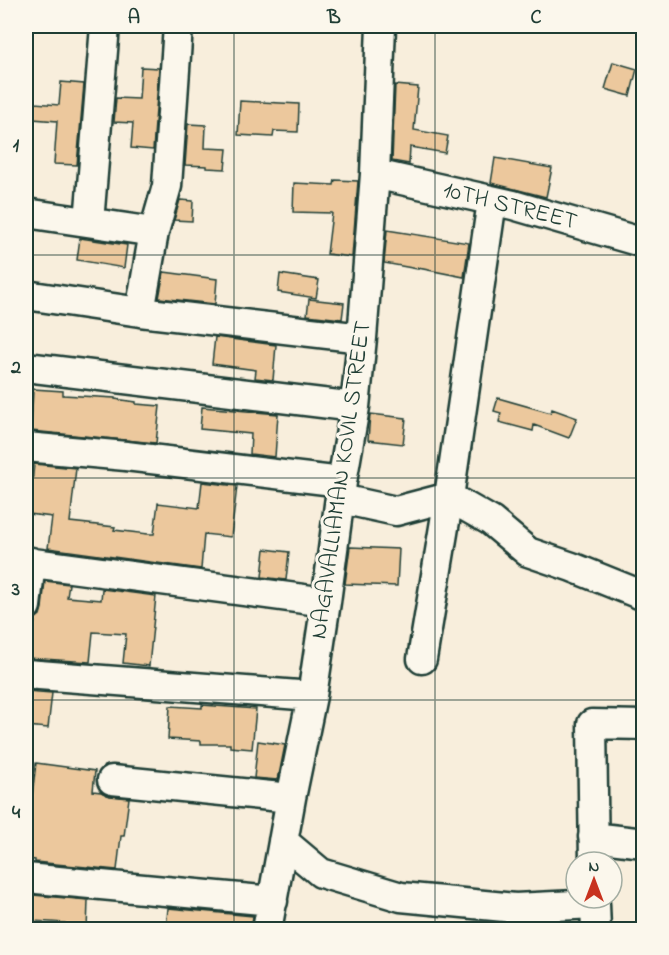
<svg xmlns="http://www.w3.org/2000/svg" width="669" height="955" viewBox="0 0 669 955" font-family="'Indie Flower',sans-serif">
<style>
.building{fill:#ecc89d;stroke:#1f3d34;stroke-width:1.5}
.lines{fill:none;stroke-linecap:round;stroke-linejoin:round}
.minor-casing{stroke:#1f3d34;stroke-width:33}
.minor{stroke:#fbf7ec;stroke-width:28}
.grid{fill:none;stroke:#1f3d34;stroke-width:1.5;stroke-opacity:0.55}
.labels{text-anchor:middle;dominant-baseline:central;stroke-width:6;stroke-linejoin:round;paint-order:stroke}
.street-label{font-size:24px;fill:#1f3d34;stroke:#fbf7ec}
.neatline{fill:none;stroke:#1f3d34;stroke-width:2}
.grid-label{font-size:20px;text-anchor:middle;font-weight:bold;fill:#1f3d34}
</style>
<rect width="100%" height="100%" fill="#f8eedc"/>
<filter id="ink" filterUnits="userSpaceOnUse"><feTurbulence type="fractalNoise" baseFrequency=".0167" numOctaves="2"/><feDisplacementMap in="SourceGraphic" scale="12" xChannelSelector="R" yChannelSelector="G"/><feConvolveMatrix kernelMatrix="1 2 1 2 8 2 1 2 1" color-interpolation-filters="sRGB"/></filter>
<g filter="url(#ink)">
<path class="building" d="M613 62 637 69 630 96 605 89Z
M141 67 159 68 153 150 131 148 133 123 114 122 116 98 139 99Z
M61 82 84 84 77 165 54 164 57 121 33 119 35 103 59 105Z
M395 85 418 87 414 130 448 136 445 153 410 147 409 164 392 161Z
M240 101 299 104 298 132 274 131 273 137 238 135Z
M188 124 206 125 205 148 227 149 225 169 207 168V166L185 165Z
M495 158 552 168 546 197 491 183Z
M335 180 358 181 352 257 327 254 332 213 293 212 294 183 334 185Z
M180 200 193 201 192 221 174 220Z
M387 230 469 243 464 277 418 268V269L384 263Z
M80 238 127 245 124 268 77 260Z
M164 272 217 279 215 304 159 298Z
M280 274 319 280 316 298 278 292Z
M309 299 344 303 342 319 307 315Z
M215 337 276 345 273 380 255 378 256 370 212 364Z
M33 389 63 391V395L115 398V399L136 402V404L160 406 156 443 31 431Z
M498 398 551 413 552 409 577 418 569 438 534 425 533 431 499 422 501 413 494 411Z
M202 407 278 414 275 457 250 454 251 434 200 429Z
M370 414 406 418 403 444 368 440Z
M34 464 76 468 70 522 115 527 114 530 148 534H154L158 503 199 508 202 482 237 486 231 537 204 534 201 569 48 548 52 517 29 514Z
M350 547 399 549 397 586 345 584Z
M265 549 289 552 286 580 262 577Z
M45 581 69 584 67 597 101 600 102 589 156 596 149 666 123 663 126 634 93 632 90 662 27 658 31 627H34L35 619 40 615 42 608Z
M26 691 52 693 48 728 26 726Z
M202 705 256 709 252 749 230 747V744H201V741L168 739 170 706 202 708Z
M258 741 285 745 278 780 254 778Z
M36 763 95 771 93 791 101 792 110 796 129 798 124 836H121L117 870 35 862V860L26 859V822H29Z
M33 895 88 900 87 930H64L65 923 32 921Z
M168 908 253 916 251 930H166Z"/>
<g class="lines">
<g class="minor-casing">
<path id="minor" d="M375 174 513 205 644 243
M26 213 154 232 140 312 362 338
M89 222 105 26
M154 232 167 186 178 26
M26 295 140 312
M26 367 355 407
M26 447 126 456 342 482
M341 499 396 511 449 497 491 521 528 552 572 567 644 596
M26 562 326 602
M26 606 31 562
M422 659 449 497 492 201
M26 674 312 696
M112 780 291 798
M593 837 644 843
M283 841 321 873 401 897 515 908 595 904 596 930
M594 862 592 724 644 725
M26 878 273 901
M267 930 291 798 312 696 326 602 342 482 355 407 362 338 375 174 381 26"/>
</g>
<use href="#minor" class="minor"/>
</g>
</g>
<path class="grid" d="M234 26V930M435 26V930M26 255H644M26 478H644M26 700H644"/>
<g class="labels">
<g class="street-label">
<text transform="translate(510 207) rotate(14)">10TH STREET</text>
<text transform="translate(342 480) rotate(-82)">NAGAVALLIAMAN KOVIL STREET</text>
</g>
</g>
<rect width="669" height="955" fill="none" stroke="#fbf7ec" stroke-width="66"/>
<g transform="translate(594 880)"><circle r="28" fill="#fbf7ec" stroke="#a3ada2" stroke-width="1.5"/>
<path d="M0-4.5L10 22L0 15L-10 22Z" fill="#c8321e"/>
<text y="-9" font-size="16" font-weight="bold" text-anchor="middle" fill="#1f3d34">N</text>
</g>
<rect x="33" y="33" width="603" height="889" class="neatline"/>
<g class="grid-label">
<text x="134" y="23">A</text>
<text x="334" y="23">B</text>
<text x="536" y="23">C</text>
<text x="16" y="151">1</text>
<text x="16" y="373">2</text>
<text x="16" y="595">3</text>
<text x="16" y="818">4</text>
</g>
</svg>
